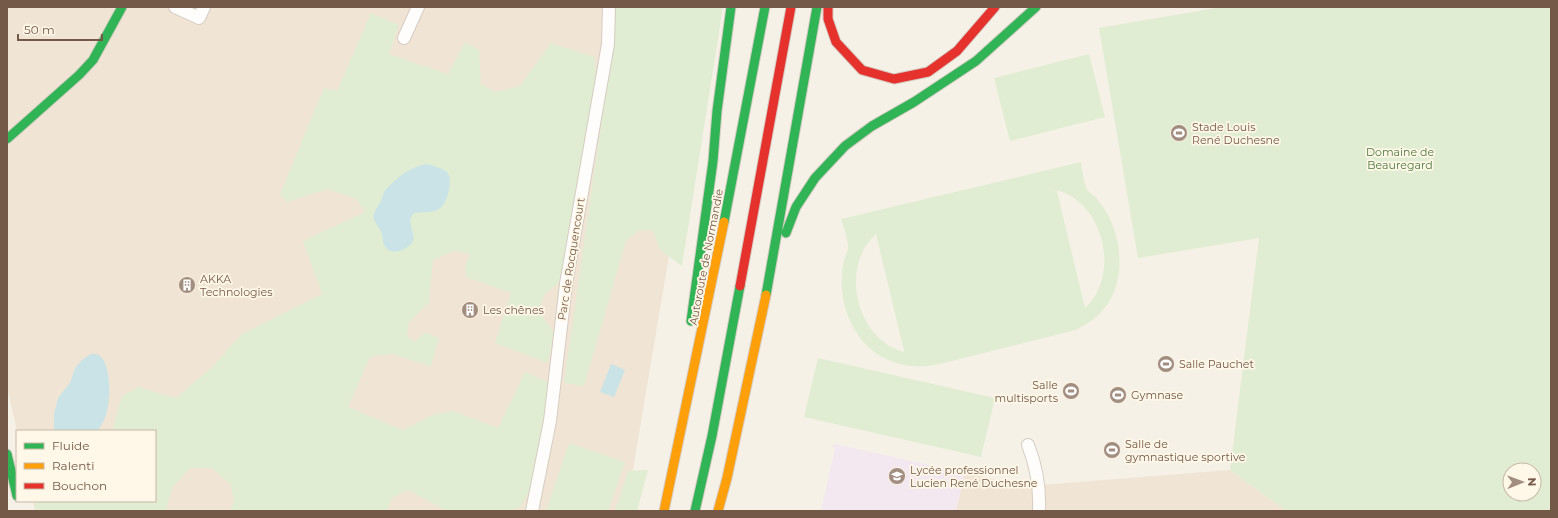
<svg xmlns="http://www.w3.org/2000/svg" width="1558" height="518" viewBox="0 0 1558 518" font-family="Montserrat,sans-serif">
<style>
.residential{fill:#f0e4d4}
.education{fill:#f3e7f0}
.green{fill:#e1edd2;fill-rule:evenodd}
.water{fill:#c9e3e6}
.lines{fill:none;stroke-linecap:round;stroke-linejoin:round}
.street-casing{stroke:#d5ccc2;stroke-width:14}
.fast-casing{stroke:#d5ccc4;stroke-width:11}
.slow-casing{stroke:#d5ccc4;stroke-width:11}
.jam-casing{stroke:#d5ccc4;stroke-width:11}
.street{stroke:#fefdfb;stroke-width:12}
.fast{stroke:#30b455;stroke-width:9}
.slow{stroke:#ff9f0a;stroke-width:9}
.jam{stroke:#e5322d;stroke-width:9}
.labels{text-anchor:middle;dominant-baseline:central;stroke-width:3.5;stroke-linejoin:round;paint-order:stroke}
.poi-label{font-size:11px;fill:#745948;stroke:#fff7e7;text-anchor:start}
.park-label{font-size:11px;fill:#4e7a40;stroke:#fff7e7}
.street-label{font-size:11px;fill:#745948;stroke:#fff7e7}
</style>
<rect width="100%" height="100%" fill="#f6f1e7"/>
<path class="residential" d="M7 7H711L626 511H35L33 501H155V431H17L7 387Z
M1230 470 1286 511H956L965 473 1028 486Z"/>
<path class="education" d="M835 444 965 473 956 511H821L835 449 832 446Z"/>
<path class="green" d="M612 7H723L682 266 660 250 653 231 639 230 626 241 584 386 564 383 609 69Z
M1221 7H1551V511H1286L1230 470 1259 238 1138 258 1099 28ZM1510 470H1534V494H1510Z
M371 13 399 25 389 54 448 74 465 42 479 50 481 84 495 92 520 86 551 43 595 57 596 82 563 279 544 295 539 312 554 332 548 363 495 343 511 293 466 277 465 266 470 254 454 251 433 260 429 303 409 322 407 336 415 342 425 332 439 338 431 366 391 354 370 357 348 407 403 430 434 414 453 411 498 428 525 372 550 383 530 489 521 506 511 511H447L408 490 392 498 387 511H230L234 502 231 485 212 468H190L172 488 166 511H36L34 501H155V431H112L122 396 138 387 176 398 211 368 242 334 322 294 303 241 365 212 356 199 328 189 287 202 280 194 324 88 337 91Z
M1089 54 1105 117 1010 141 994 78Z
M1081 162C1082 169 1084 186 1088 191 1091 194 1095 196 1097 199 1102 205 1106 211 1109 217 1123 245 1125 285 1103 310 1096 319 1086 324 1076 330L940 364C888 376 848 343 842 291 841 281 842 270 844 260 845 256 848 252 848 248 849 242 843 226 841 219ZM1047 189C1102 192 1123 274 1085 308L1057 191ZM876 234 904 351V352C856 339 839 267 876 234Z
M818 358 995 398 981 457 804 417Z
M569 443 625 462 608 511H546Z
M648 470 637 511H615L628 471Z"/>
<path class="water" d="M427 164C433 166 442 168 447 172 454 179 447 205 439 209 433 213 422 212 414 213 404 224 419 234 411 244 404 251 390 256 385 246 382 242 383 238 382 234 380 227 372 222 374 214 375 210 379 205 381 201 382 198 383 195 384 192 386 188 390 186 392 183 403 173 412 167 427 164Z
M91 354C112 350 111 398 107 411 106 418 101 425 98 431H54V414L58 398 70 383 75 368 82 360Z
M611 364 625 370 614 397 600 392Z"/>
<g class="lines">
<g class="street-casing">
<path id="street" d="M175 7 199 18 204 7
M404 38 418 7
M1028 445C1036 465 1040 489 1039 511
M532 511 550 421 566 284 608 44 609 7"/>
</g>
<g class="fast-casing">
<path id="fast" d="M7 139 79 75 93 60 122 7
M724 222 765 7
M786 233 796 207 815 178 845 146 872 126 914 102 976 61 1036 7
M766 295 817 7
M691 321 713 161 717 111 731 7
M7 454 17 496
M695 511 712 436 740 286"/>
</g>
<g class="slow-casing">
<path id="slow" d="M664 511 724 222
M718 511 727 478 766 295"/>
</g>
<g class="jam-casing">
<path id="jam" d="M828 7V19L836 42 862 70 894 79 928 72 957 51 995 7
M740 286 791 7"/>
</g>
<use href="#street" class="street"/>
<use href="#fast" class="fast"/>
<use href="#slow" class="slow"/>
<use href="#jam" class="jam"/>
</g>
<defs>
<g id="stadium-disc" transform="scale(0.9)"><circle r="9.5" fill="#a28e80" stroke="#fff7e7"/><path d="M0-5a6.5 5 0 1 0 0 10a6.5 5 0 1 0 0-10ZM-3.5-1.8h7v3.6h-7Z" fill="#fff"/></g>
<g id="building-disc" transform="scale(0.9)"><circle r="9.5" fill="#a28e80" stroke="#fff7e7"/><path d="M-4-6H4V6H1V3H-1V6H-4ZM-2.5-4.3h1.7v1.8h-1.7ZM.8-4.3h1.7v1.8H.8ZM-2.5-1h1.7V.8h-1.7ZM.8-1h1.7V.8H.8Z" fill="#fff"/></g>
<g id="school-disc" transform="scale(0.9)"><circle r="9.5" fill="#a28e80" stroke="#fff7e7"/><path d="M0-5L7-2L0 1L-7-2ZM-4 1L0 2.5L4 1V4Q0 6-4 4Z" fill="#fff"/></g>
</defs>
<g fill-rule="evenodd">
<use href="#stadium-disc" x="1179" y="133"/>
<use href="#building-disc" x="187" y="285"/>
<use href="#building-disc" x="470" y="310"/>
<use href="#stadium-disc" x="1166" y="364"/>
<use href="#stadium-disc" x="1071" y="391"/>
<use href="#stadium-disc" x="1118" y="395"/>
<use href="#stadium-disc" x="1112" y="450"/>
<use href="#school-disc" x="897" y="476"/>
</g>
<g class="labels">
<g class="poi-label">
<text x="1192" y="127">Stade Louis<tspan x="1192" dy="13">René Duchesne</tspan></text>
<text x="200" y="279">AKKA<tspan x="200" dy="13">Technologies</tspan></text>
<text x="483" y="310">Les chênes</text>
<text x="1179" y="364">Salle Pauchet</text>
<text x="1058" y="385" text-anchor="end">Salle<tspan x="1058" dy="13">multisports</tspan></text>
<text x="1131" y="395">Gymnase</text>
<text x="1125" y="444">Salle de<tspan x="1125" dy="13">gymnastique sportive</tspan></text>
<text x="910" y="470">Lycée professionnel<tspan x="910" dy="13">Lucien René Duchesne</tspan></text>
</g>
<g class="park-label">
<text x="1400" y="152">Domaine de<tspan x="1400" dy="13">Beauregard</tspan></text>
</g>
<g class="street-label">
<text transform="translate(706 257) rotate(-79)">Autoroute de Normandie</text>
<text transform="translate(571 259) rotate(-81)">Parc de Rocquencourt</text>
</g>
</g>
<rect width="1558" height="518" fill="none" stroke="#745948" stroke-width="16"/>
<rect x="16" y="430" width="140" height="72" fill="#fff7e7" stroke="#c7b8a7"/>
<rect x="24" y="443" width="20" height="6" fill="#30b455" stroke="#c7b8a7"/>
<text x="52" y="450" font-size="12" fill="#745948">Fluide</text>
<rect x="24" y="463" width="20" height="6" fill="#ff9f0a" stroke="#c7b8a7"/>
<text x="52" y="470" font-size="12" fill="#745948">Ralenti</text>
<rect x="24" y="483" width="20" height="6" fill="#e5322d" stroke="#c7b8a7"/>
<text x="52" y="490" font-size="12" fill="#745948">Bouchon</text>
<g transform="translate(1522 482) rotate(89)"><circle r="19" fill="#fff7e7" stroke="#c7b8a7"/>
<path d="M0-3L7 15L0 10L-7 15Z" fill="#a28e80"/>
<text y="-6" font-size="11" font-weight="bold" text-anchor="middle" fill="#745948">N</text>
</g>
<path d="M18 34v6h84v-6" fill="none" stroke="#745948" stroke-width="2"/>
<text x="24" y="34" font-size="12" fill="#745948" stroke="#fff7e7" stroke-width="3" paint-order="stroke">50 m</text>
</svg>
